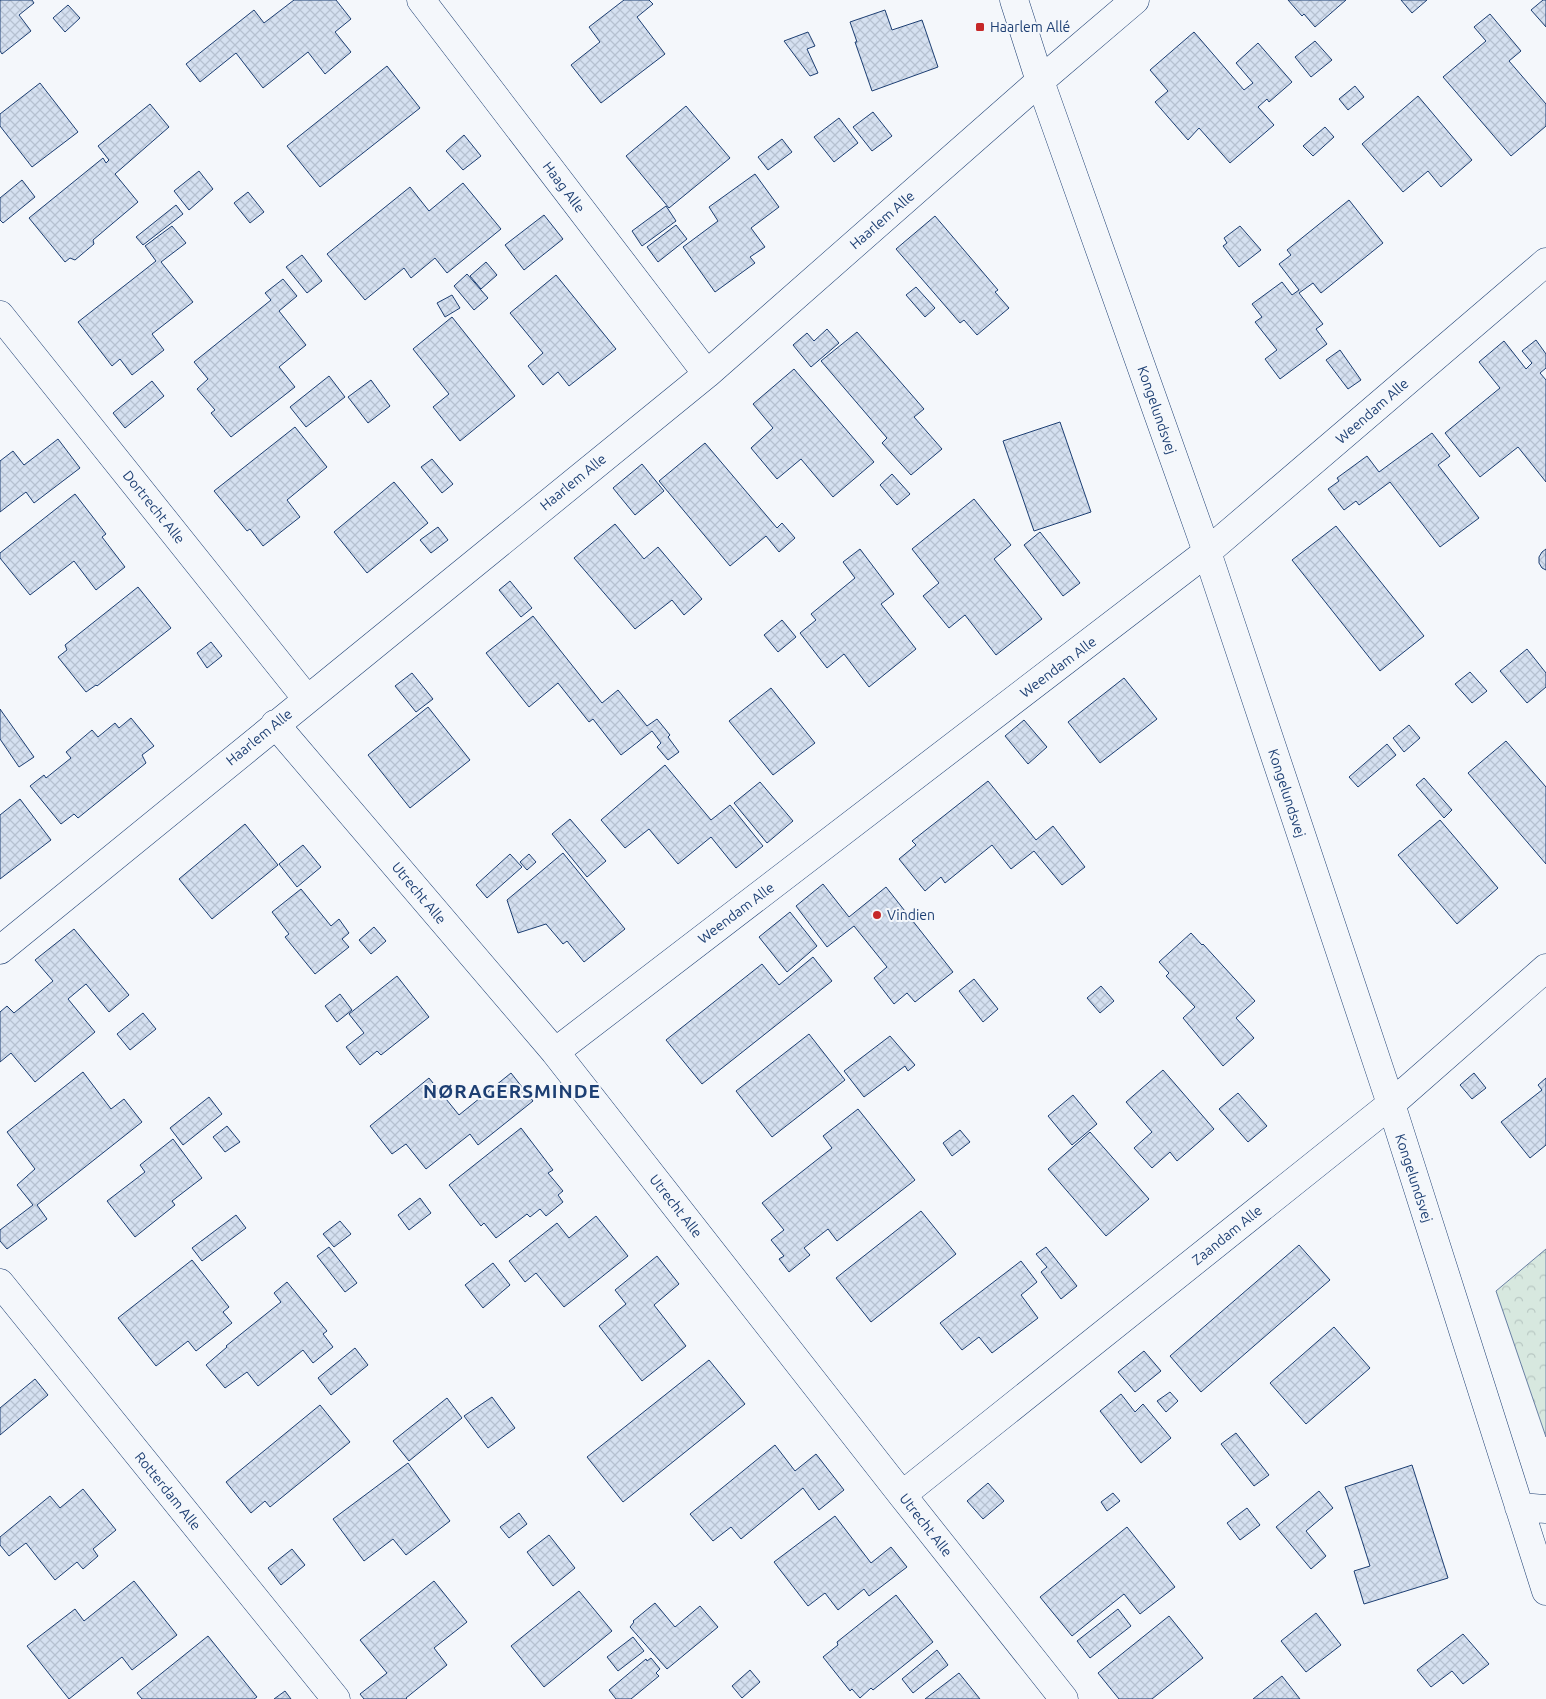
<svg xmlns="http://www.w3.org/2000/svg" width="1546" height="1699" viewBox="0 0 1546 1699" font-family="Ubuntu,sans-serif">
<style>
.forest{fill:url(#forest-crowns);stroke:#687fa3}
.building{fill:url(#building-cross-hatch);stroke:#1d3f73}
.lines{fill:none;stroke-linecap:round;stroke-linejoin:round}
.minor-casing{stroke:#1d3f73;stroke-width:29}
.minor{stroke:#f4f7fb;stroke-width:28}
.poi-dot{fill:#c62828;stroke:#f4f7fb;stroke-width:2}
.labels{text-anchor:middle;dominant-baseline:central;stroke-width:4;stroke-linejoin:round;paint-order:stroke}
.poi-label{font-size:14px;fill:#1d3f73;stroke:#f4f7fb;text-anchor:start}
.street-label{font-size:14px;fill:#1d3f73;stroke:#f4f7fb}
.district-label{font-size:19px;font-weight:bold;letter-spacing:1px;fill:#1d3f73;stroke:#f4f7fb}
</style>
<defs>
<pattern id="forest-crowns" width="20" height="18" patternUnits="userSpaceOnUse" patternTransform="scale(1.25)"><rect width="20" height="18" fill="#d7e8df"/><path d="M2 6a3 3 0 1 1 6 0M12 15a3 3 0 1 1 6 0" fill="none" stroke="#b8c8c3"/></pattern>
<pattern id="building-cross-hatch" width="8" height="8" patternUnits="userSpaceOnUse" patternTransform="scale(1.25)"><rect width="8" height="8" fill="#d5e0f0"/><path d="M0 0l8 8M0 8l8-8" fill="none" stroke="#b6c1d1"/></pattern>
</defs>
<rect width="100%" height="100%" fill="#f4f7fb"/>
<path class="forest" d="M1546 1249V1437L1496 1291Z"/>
<path class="building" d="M0 0H32L34 3 19 15 31 31 2 54 0 51Z
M294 0H336L351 19 335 32 351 52 325 74 308 52 263 88 236 53 200 82 186 64 254 10 264 23Z
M624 0H649L653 4 637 17 665 54 601 103 571 65 600 42 589 27Z
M1288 0H1346L1315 27 1304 14 1302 16Z
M1401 0H1427L1412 13Z
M1543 0H1546V27L1531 10Z
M68 5 80 18 65 32 53 18Z
M885 10 892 30 922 20 938 67 872 91 855 42H857L850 22Z
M1490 14 1521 51 1509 61 1546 104V126L1511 156 1443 77 1486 41 1474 27Z
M808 32 815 46 807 49 818 73 810 76 784 41Z
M1194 32 1244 90 1253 83 1236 63 1258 43 1292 82 1269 102 1267 99 1258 107 1274 125 1230 163 1199 128 1188 140 1155 102 1168 91 1150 70Z
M1315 41 1332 60 1311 77 1295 57Z
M387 66 420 108 320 187 287 146Z
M40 83 78 132 32 167 0 126V114Z
M1355 86 1364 97 1348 110 1339 99Z
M1418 96 1472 160 1441 187 1428 171 1403 192 1362 144Z
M150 104 169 127 115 174 138 202 93 240 94 244 75 260 70 258 65 262 29 218 103 158 106 163 109 160 98 146Z
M686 106 730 158 669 208 626 156Z
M873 112 892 136 872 151 853 127Z
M839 118 858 143 834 162 814 137Z
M1325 127 1334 137 1313 156 1303 146Z
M464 135 481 156 463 170 446 151Z
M782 139 792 152 768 170 758 157Z
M199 171 213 189 189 210 174 191Z
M755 174 779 207 751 228 765 247 750 257 755 263 715 292 683 247 718 221 709 207Z
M22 180 35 197 3 223 0 220V198Z
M463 183 501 229 447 273 435 258 411 278 404 268 365 300 327 254 410 187 429 211Z
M248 192 264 212 250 223 234 203Z
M1349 200 1383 243 1321 293 1313 283 1299 293 1323 324 1316 329 1327 344 1280 379 1265 359 1277 350 1255 322 1262 317 1252 304 1282 282 1292 295 1299 290 1279 264 1291 255 1287 250Z
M176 205 183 214 143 245 136 237Z
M666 206 676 221 642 246 632 231Z
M544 215 563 239 524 270 505 245Z
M935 216 998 290 995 292 1009 308 977 335 964 320 960 323 896 249Z
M676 225 687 239 658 262 647 247Z
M172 226 186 243 161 262 193 302 152 334 164 350 132 375 120 359 112 366 78 322 156 261 145 246Z
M1240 226 1261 250 1239 267 1223 246 1227 243 1224 238Z
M302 255 322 281 307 293 286 267Z
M486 262 497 275 481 289 470 276Z
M467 274 488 298 474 310 454 286Z
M556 275 616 349 569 386 558 372 543 385 528 366 543 353 510 313Z
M283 279 297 296 279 311 306 345 279 367 295 387 231 437 211 413 215 410 197 389 208 379 194 362 271 300 265 293Z
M916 287 935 308 925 317 906 295Z
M452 295 460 308 445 317 437 303Z
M452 317 515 396 460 441 433 407 449 394 413 349Z
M827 329 839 343 811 367 793 345 807 333 814 341Z
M857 332 924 409 914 417 942 449 911 475 882 443 887 438 821 361Z
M1536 340 1546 354V368L1540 373 1546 380V482L1518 447 1480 477 1445 433 1500 388 1479 362 1504 341 1526 369 1532 363 1522 351Z
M1340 350 1361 380 1348 389 1326 360Z
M794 369 874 462 833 497 801 459 777 479 751 448 773 428 753 404Z
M329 376 345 397 306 427 290 407Z
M371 380 390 406 368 423 348 397Z
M152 381 164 396 125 428 113 413Z
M1060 422 1091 512 1034 531 1003 441Z
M295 427 327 467 287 500 300 517 263 546 250 529 247 531 214 491Z
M1432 433 1450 456 1438 465 1479 518 1440 547 1390 482 1359 505 1356 501 1344 510 1328 489 1339 481 1337 478 1367 456 1379 472Z
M58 439 80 468 34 503 26 492 0 512V461L13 451 24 465Z
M705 443 777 528 782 523 795 538 779 552 766 536 730 566 659 481Z
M432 459 453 484 442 493 421 467Z
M642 464 664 491 635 515 613 488Z
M892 474 910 494 897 505 880 485Z
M394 482 428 523 367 573 334 532Z
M75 494 106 534 102 537 125 567 96 590 74 561 30 595 0 558V553Z
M974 499 1011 545 994 559 1042 619 996 655 965 615 949 628 923 596 939 583 912 549Z
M615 524 644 559 658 547 702 599 684 615 672 600 635 629 574 558Z
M1336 526 1424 636 1380 671 1292 560Z
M438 527 448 540 431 553 420 540Z
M1040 532 1080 583 1063 596 1024 545Z
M860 549 894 594 881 604 916 649 869 687 844 654 827 668 800 633 816 620 811 614 855 578 843 562Z
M1546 549V570L1542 568 1539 563V557L1542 552Z
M510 581 532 608 521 617 499 590Z
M138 587 171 628 97 686 96 685 86 692 58 657 67 650 65 645Z
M533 616 602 703 618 690 647 726 657 719 670 735 668 737 679 752 668 760 657 747 661 743 652 731 621 755 593 719 589 722 558 683 529 707 486 653Z
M782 620 796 637 778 652 764 635Z
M211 642 222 656 207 668 197 653Z
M1527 649 1546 673V687L1527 703 1500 671Z
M1470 672 1487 691 1472 703 1455 684Z
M412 673 433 699 416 712 395 686Z
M1124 678 1157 719 1100 763 1068 722Z
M771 688 815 743 773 775 729 721Z
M428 707 470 760 410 808 368 755Z
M0 709 34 757 19 767 0 739Z
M131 718 154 746 142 755 146 763 78 818 74 814 61 824 30 786 44 775 46 778 71 758 66 752 92 730 98 737 115 723 119 728Z
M1024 720 1047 747 1028 764 1005 736Z
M1409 725 1420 738 1404 752 1393 738Z
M1506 741 1546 787V864L1468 773Z
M1387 744 1396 755 1358 787 1349 777Z
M665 765 711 820 730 805 763 846 736 868 711 837 678 864 649 829 625 848 601 820Z
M1424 778 1452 810 1444 818 1416 785Z
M988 781 1036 840 1053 826 1085 867 1062 885 1034 851 1011 869 992 845 945 883 941 877 925 891 899 859 916 845 912 841Z
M760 782 793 821 767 843 734 803Z
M20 799 51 840 0 879V815Z
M570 819 606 861 587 877 552 834Z
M1440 820 1498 888 1457 924 1398 855Z
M245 824 278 865 212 919 179 879Z
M303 845 321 867 297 887 279 864Z
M563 853 625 929 584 962 567 941 563 944 546 924 518 933 507 900Z
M510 854 522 867 487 898 476 885Z
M529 854 536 862 527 870 520 862Z
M823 884 849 917 886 887 953 972 915 1002 907 993 894 1004 874 978 887 967 854 926 827 947 796 906Z
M301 889 331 926 339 919 349 933 342 939 349 947 315 974 285 937 289 934 272 912Z
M790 912 817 946 787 972 759 937Z
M374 927 386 941 371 954 359 940Z
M74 929 129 995 109 1012 86 984 68 999 95 1032 35 1082 11 1053 0 1062V1012L7 1006 14 1013 53 981 35 960Z
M1191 933 1202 945 1203 944 1255 1001 1236 1018 1254 1038 1223 1066 1183 1018 1195 1007 1166 976 1169 973 1159 962Z
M813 957 832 981 702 1084 666 1040 762 964 779 985Z
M397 976 429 1017 381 1055 377 1051 360 1065 346 1047 364 1033 349 1014Z
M974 979 998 1009 983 1022 959 991Z
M1101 986 1114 1001 1100 1013 1087 998Z
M340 994 352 1010 337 1022 325 1006Z
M143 1013 156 1029 130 1050 117 1034Z
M809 1034 845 1080 772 1137 736 1091Z
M890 1036 915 1065 908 1071 905 1066 864 1097 844 1071Z
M1163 1070 1214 1129 1177 1161 1170 1152 1152 1168 1134 1148 1152 1132 1126 1102Z
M83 1072 111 1109 124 1099 142 1122 37 1205 47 1219 7 1249 0 1241V1230L33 1205 17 1185 35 1169 7 1132Z
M511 1073 533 1101 478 1145 470 1134 426 1169 406 1144 392 1154 370 1126 429 1078 459 1115Z
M1474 1073 1486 1088 1472 1099 1460 1085Z
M1546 1078V1145L1530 1158 1501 1122 1542 1090 1538 1085Z
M1238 1093 1267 1126 1248 1142 1219 1109Z
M1073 1095 1097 1124 1072 1145 1048 1116Z
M209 1097 222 1114 183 1145 170 1128Z
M858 1109 915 1180 837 1241 828 1229 804 1248 810 1255 789 1272 779 1259 784 1256 771 1240 784 1230 762 1203 832 1148 823 1136Z
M227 1126 240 1142 225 1152 213 1137Z
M521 1128 553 1170 548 1173 563 1191 558 1195 563 1202 546 1216 540 1209 530 1217 527 1214 496 1238 484 1223 481 1226 449 1185Z
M960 1130 970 1142 952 1156 943 1143Z
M1090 1132 1149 1199 1106 1236 1048 1169Z
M173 1139 202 1178 172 1201 175 1205 135 1237 107 1201 145 1172 140 1165Z
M420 1198 431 1213 409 1230 398 1215Z
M921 1211 956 1254 871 1322 836 1278Z
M236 1215 246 1228 202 1261 192 1248Z
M596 1216 628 1256 564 1307 536 1273 525 1282 509 1261 557 1223 569 1238Z
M340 1221 351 1234 334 1247 323 1234Z
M1299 1245 1330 1280 1201 1392 1170 1356Z
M329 1247 357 1283 345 1292 317 1256Z
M1046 1247 1077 1286 1061 1299 1041 1272 1047 1267 1036 1254Z
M657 1256 679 1284 654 1305 686 1346 642 1381 599 1326 626 1304 615 1290Z
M192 1260 229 1307 223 1312 232 1323 196 1351 188 1341 156 1366 118 1318Z
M1021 1261 1037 1282 1021 1295 1038 1318 992 1353 979 1337 962 1350 940 1323Z
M493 1263 510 1285 483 1308 465 1285Z
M287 1282 327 1331 323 1334 333 1347 313 1363 303 1350 258 1386 247 1372 225 1388 206 1365 227 1347 226 1346 281 1302 274 1293Z
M1334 1327 1370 1368 1306 1424 1270 1383Z
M355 1348 368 1365 331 1395 318 1378Z
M1144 1351 1161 1371 1135 1392 1118 1372Z
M709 1360 745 1404 623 1502 587 1457Z
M35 1379 48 1395 0 1435V1408Z
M1170 1392 1178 1401 1166 1412 1157 1401Z
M1121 1394 1135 1412 1143 1404 1171 1438 1141 1463 1100 1411Z
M492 1397 515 1428 488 1448 464 1416Z
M447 1398 462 1418 409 1461 393 1441Z
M320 1405 350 1442 270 1507 265 1501 251 1513 226 1482Z
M1236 1433 1269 1475 1254 1486 1221 1444Z
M775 1445 795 1471 816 1454 844 1490 819 1510 803 1488 741 1539 731 1527 713 1541 690 1514Z
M408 1463 450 1521 406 1555 393 1539 364 1561 333 1519Z
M1412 1465 1448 1578 1364 1604 1354 1571 1370 1566 1345 1487Z
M988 1483 1004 1501 983 1519 967 1501Z
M83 1489 116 1530 93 1549 98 1556 83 1569 77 1562 55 1580 26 1543 9 1556 0 1545V1537L50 1496 60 1508Z
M1319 1491 1333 1508 1306 1531 1326 1556 1311 1569 1276 1527Z
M1113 1493 1120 1501 1107 1511 1101 1502Z
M1247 1508 1260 1525 1240 1540 1227 1523Z
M519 1513 527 1524 509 1538 500 1527Z
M835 1516 871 1563 891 1547 907 1567 869 1596 864 1589 838 1610 825 1593 808 1606 774 1562Z
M1127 1527 1175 1587 1140 1614 1124 1594 1072 1636 1040 1597Z
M549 1535 575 1568 553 1586 527 1552Z
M292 1549 305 1565 281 1585 268 1568Z
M134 1581 177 1635 132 1670 122 1657 69 1699 27 1646 75 1609 84 1621Z
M434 1581 467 1622 434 1648 447 1665 406 1698 407 1699H364L360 1694 387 1673 360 1640Z
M579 1591 612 1631 544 1687 511 1646Z
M896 1595 933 1642 873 1690 871 1688 860 1698 852 1689 850 1691 823 1657 838 1645 837 1642Z
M655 1603 675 1627 700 1606 718 1627 667 1669 630 1627 634 1622 633 1621Z
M1118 1609 1131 1626 1090 1658 1077 1641Z
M1316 1613 1341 1645 1306 1672 1281 1641Z
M1169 1616 1203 1658 1152 1699H1119L1098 1673Z
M1463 1634 1489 1664 1463 1684 1452 1671 1431 1687 1417 1670Z
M208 1636 257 1697 254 1699H142L137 1693Z
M633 1637 644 1651 618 1671 607 1657Z
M937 1650 948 1665 913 1693 902 1679Z
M651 1658 660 1669 656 1673 659 1676 631 1699H616L609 1690 646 1659 647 1661Z
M750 1670 760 1682 742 1698 732 1686Z
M959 1673 980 1699H925Z
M1282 1676 1300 1699H1253Z
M285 1691 291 1699H274Z"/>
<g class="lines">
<g class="minor-casing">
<path id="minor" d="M421 0 707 374
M1014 0 1040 81 1207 552 1391 1104 1546 1591
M0 315 307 699
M275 724 555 1052 902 1495 1064 1699
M0 950 707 374 1040 81 1135 0
M555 1052 1207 552 1546 262
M0 1283 336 1699
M902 1495 1391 1104 1546 968
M1519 1507 1546 1509"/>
</g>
<use href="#minor" class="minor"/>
</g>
<g class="poi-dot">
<rect x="975" y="22" width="10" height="10" rx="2.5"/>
<circle cx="877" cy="915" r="5"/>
</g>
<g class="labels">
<g class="poi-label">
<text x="990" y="27">Haarlem Allé</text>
<text x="887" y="915">Vindien</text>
</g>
<g class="street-label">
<text transform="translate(564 187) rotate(53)">Haag Alle</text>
<text transform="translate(882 220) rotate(-41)">Haarlem Alle</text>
<text transform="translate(1157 410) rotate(71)">Kongelundsvej</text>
<text transform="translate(1372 411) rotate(-41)">Weendam Alle</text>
<text transform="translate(573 482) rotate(-39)">Haarlem Alle</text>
<text transform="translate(154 507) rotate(51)">Dortrecht Alle</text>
<text transform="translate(1058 667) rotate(-37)">Weendam Alle</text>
<text transform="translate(259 737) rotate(-39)">Haarlem Alle</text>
<text transform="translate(1287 793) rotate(72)">Kongelundsvej</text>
<text transform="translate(419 893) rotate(50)">Utrecht Alle</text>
<text transform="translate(736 913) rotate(-37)">Weendam Alle</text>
<text transform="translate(1414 1178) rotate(72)">Kongelundsvej</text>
<text transform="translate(676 1206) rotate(52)">Utrecht Alle</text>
<text transform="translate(1227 1235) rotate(-39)">Zaandam Alle</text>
<text transform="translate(168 1491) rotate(51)">Rotterdam Alle</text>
<text transform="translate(926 1525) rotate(52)">Utrecht Alle</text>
</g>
<g class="district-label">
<text x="512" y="1091">NØRAGERSMINDE</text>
</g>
</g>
</svg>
